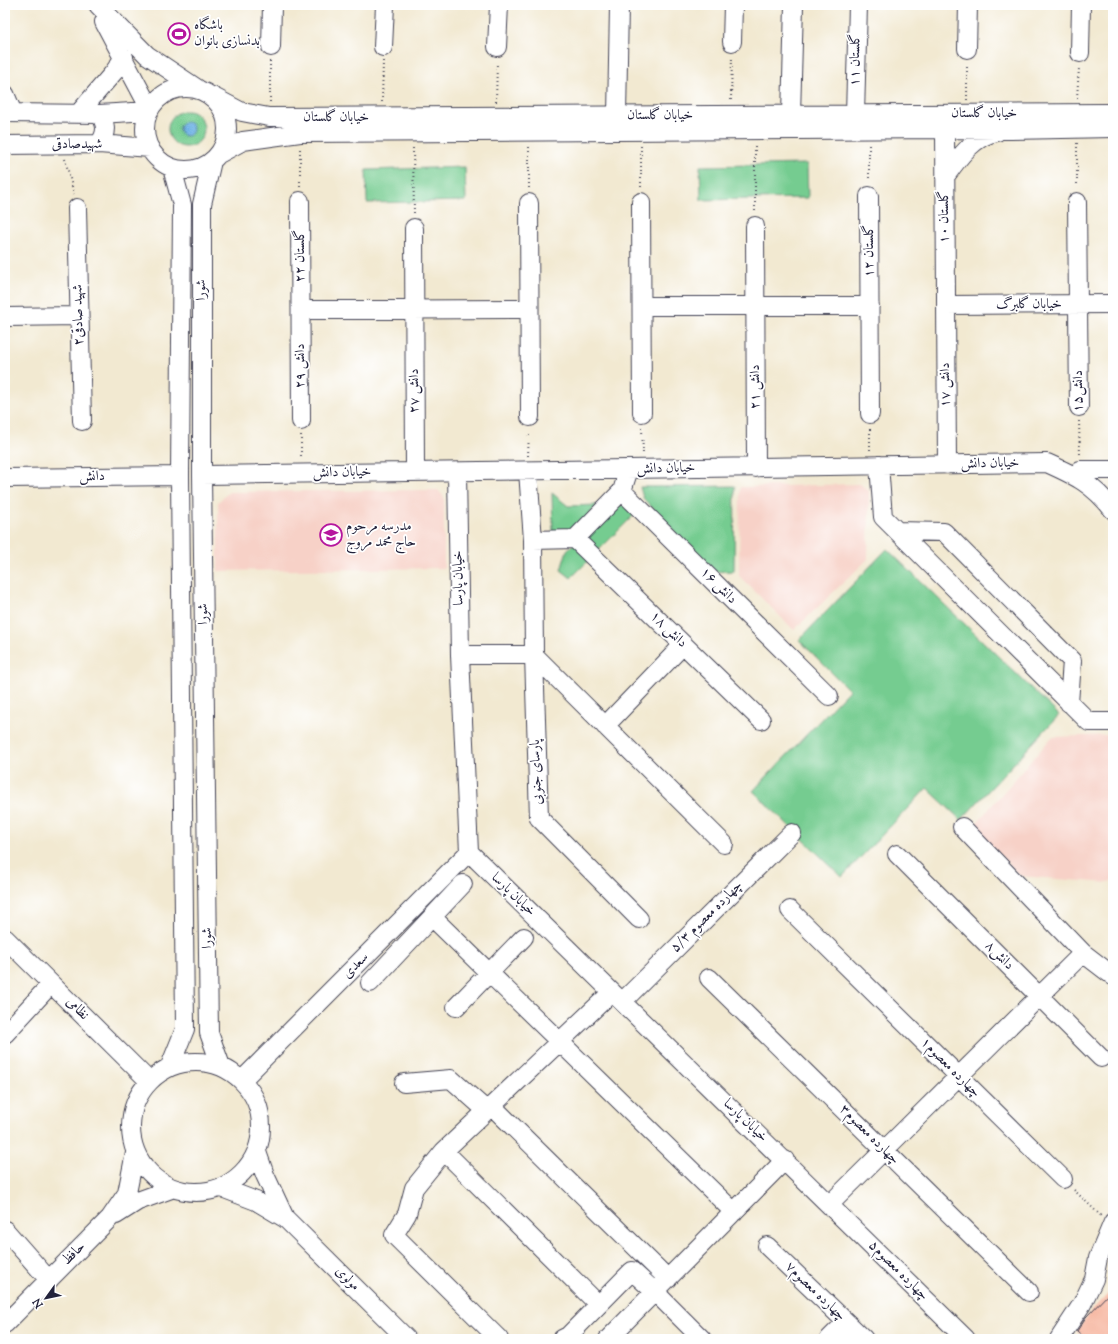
<svg xmlns="http://www.w3.org/2000/svg" width="1118" height="1344" viewBox="0 0 1118 1344" font-family="'Sorts Mill Goudy',Amiri,serif">
<style>
.built{fill:#f7d1c7}
.green{fill:#75cc90;stroke:#4c7766}
.water{fill:#70b3e5;stroke:#496a90}
.building{fill:#f5ae95}
.lines{fill:none;stroke-linecap:round;stroke-linejoin:round}
.minor-casing{stroke:#414052;stroke-width:20}
.path{stroke:#414052;stroke-width:2;stroke-dasharray:1 3;stroke-linecap:butt}
.minor{stroke:#fff;stroke-width:18}
.labels{text-anchor:middle;dominant-baseline:central;stroke-width:3.5;stroke-linejoin:round;paint-order:stroke}
.poi-label{font-size:14px;fill:#22223b;stroke:#fff;text-anchor:start}
.street-label{font-size:14px;fill:#22223b;stroke:#fff}
</style>
<rect width="100%" height="100%" fill="#fff"/>
<filter id="ink" filterUnits="userSpaceOnUse"><feTurbulence type="fractalNoise" baseFrequency=".025" numOctaves="2"/><feDisplacementMap in="SourceGraphic" scale="8" xChannelSelector="R" yChannelSelector="G"/><feConvolveMatrix kernelMatrix="1 2 1 2 8 2 1 2 1" color-interpolation-filters="sRGB"/></filter>
<filter id="wash" filterUnits="userSpaceOnUse"><feTurbulence type="fractalNoise" baseFrequency=".012" numOctaves="4" result="noise"/><feDisplacementMap in="SourceGraphic" scale="16" xChannelSelector="R" yChannelSelector="G"/><feGaussianBlur stdDeviation="0.9" result="paint"/><feColorMatrix in="noise" values="0 0 0 0 0 0 0 0 0 0 0 0 0 0 0 0 0 1.4 0 .05"/><feComposite in="paint" operator="in"/></filter>
<g filter="url(#wash)">
<rect width="100%" height="100%" fill="#f2e9d1"/>
<path class="built" d="M860 484 869 491 868 559 794 630 739 576 740 487Z
M438 490 444 497V568L218 571V502L229 492Z
M1113 735V879L1108 883 1020 876 973 827 1052 737Z"/>
<path class="green" d="M168 129a18 18 0 1 1 36 0a18 18 0 1 1-36 0Z
M807 164 808 198 701 200 700 166Z
M465 167 466 201 367 203 366 170Z
M735 486 734 571 711 572 643 498 640 487Z
M552 493 568 506 598 505 572 534 553 535Z
M625 505 635 514 571 578 561 570 567 550 612 506Z
M887 549 1059 715 961 820 927 788 842 877 753 791 849 690 799 640Z"/>
<path class="water" d="M179 129a7 7 0 1 1 14 0a7 7 0 1 1-14 0Z"/>
<g id="blocks">
<path class="building" d="M1113 1289V1339H1086L1077 1331 1086 1317Z"/>
</g>
</g>
<g filter="url(#ink)">
<use href="#blocks" fill-opacity="0" stroke="#414052" stroke-width="1"/>
<g class="lines">
<g class="minor-casing">
<path id="minor" d="M98 5 147 55 198 89
M104 22 150 109
M732 42 733 5
M271 47 272 5
M383 47 385 5
M497 47 499 5
M967 49 968 5
M1080 53 1081 5
M145 129a41 41 0 1 1 82 0a41 41 0 1 1-82 0Z
M5 94 13 113
M212 96 242 112 269 117 1113 113
M5 113 99 114 149 111
M78 114 114 72 124 57
M99 114C107 124 107 133 99 144
M855 114 858 5
M791 115 794 5
M617 116 619 5
M945 129 947 465
M5 145 99 144 150 148
M219 154 243 141 300 133 945 129 1011 130 1113 128
M212 161 202 204V475L209 1033 221 1066
M945 177C957 160 974 135 997 132
M869 196 870 414
M300 201 301 421
M641 202 642 413
M1077 202 1079 407
M529 203 530 417
M77 208 82 421
M755 226 756 468
M414 228 415 472
M946 305 1113 304
M642 306H870
M301 310 528 309
M5 317 79 316
M879 465 883 517 1089 722H1113
M629 469 622 491 829 696
M1080 470H1113
M528 471 533 540 534 655 539 818 639 919
M457 472 460 655 469 852 966 1339
M202 475 1047 463C1076 476 1093 484 1113 510
M5 478 180 476
M897 531 944 532 1072 661 1069 703
M575 539 761 720
M533 540 575 539 622 491
M460 655H534L724 844
M605 726 683 645
M962 827 1083 953 1113 976
M897 854 1101 1058
M790 910 1063 1179
M432 917 734 1212
M5 938 148 1080
M709 978 1029 1292
M370 983 463 884
M622 1002 792 833
M456 1007 524 937
M5 1034 51 984
M131 1127a65 65 0 1 1 130 0a65 65 0 1 1-130 0Z
M170 1066 185 1029 180 476 182 205 172 168
M242 1080 469 852
M404 1083 451 1079 487 1111
M492 1106 668 1279
M444 1151 598 1304
M257 1152 265 1175 285 1218
M222 1188 256 1201 286 1219 407 1339
M830 1204 1083 953
M116 1215 138 1201 171 1189
M5 1230 49 1280
M767 1246 864 1339
M5 1324 110 1218 127 1193 135 1153
M499 1339 394 1235 407 1214 414 1188 444 1151 612 992
M562 1339 568 1336 632 1271 655 1292 702 1339
M608 1339 785 1160
M829 1339 846 1322
M1059 1339 1082 1304 1094 1279 1098 1258 1113 1222"/>
</g>
<path class="path" d="M1077 98 1079 68
M731 100 732 56
M967 100V64
M270 102V61
M382 102 383 61
M496 102 497 62
M1077 143V187
M869 145V181
M641 146V188
M755 146V211
M529 147V189
M413 148 414 214
M300 149V186
M65 159 74 194
M1079 421 1080 455
M642 428 643 454
M301 435V459
M870 450V429
M528 456 529 432
M1074 1190 1101 1216"/>
<use href="#minor" class="minor"/>
</g>
</g>
<defs>
<g id="stadium-ring" transform="scale(1.15)"><circle r="9.5" fill="#fff" stroke="#b5179e" stroke-width="1.5"/><path d="M0-5a6.5 5 0 1 0 0 10a6.5 5 0 1 0 0-10ZM-3.5-1.8h7v3.6h-7Z" fill="#b5179e"/></g>
<g id="school-ring" transform="scale(1.15)"><circle r="9.5" fill="#fff" stroke="#b5179e" stroke-width="1.5"/><path d="M0-5L7-2L0 1L-7-2ZM-4 1L0 2.5L4 1V4Q0 6-4 4Z" fill="#b5179e"/></g>
</defs>
<g fill-rule="evenodd">
<use href="#stadium-ring" x="179" y="34"/>
<use href="#school-ring" x="331" y="535"/>
</g>
<g class="labels">
<g class="poi-label">
<text x="194" y="26">باشگاه<tspan x="194" dy="16">بدنسازی بانوان</tspan></text>
<text x="346" y="527">مدرسه مرحوم<tspan x="346" dy="16">حاج محمد مروج</tspan></text>
</g>
<g class="street-label">
<text transform="translate(856 60) rotate(-89)">گلستان ۱۱</text>
<text x="984" y="114">خیابان گلستان</text>
<text x="660" y="116">خیابان گلستان</text>
<text x="336" y="118">خیابان گلستان</text>
<text x="77" y="145">شهیدصادقی</text>
<text transform="translate(945 217) rotate(-90)">گلستان ۱۰</text>
<text transform="translate(870 251) rotate(-90)">گلستان ۱۲</text>
<text transform="translate(301 256) rotate(-90)">گلستان ۲۲</text>
<text transform="translate(202 290) rotate(-90)">شورا</text>
<text x="1029" y="305">خیابان گلبرگ</text>
<text transform="translate(79 315) rotate(-91)">شهید صادقی۲</text>
<text transform="translate(301 366) rotate(-90)">دانش ۲۹</text>
<text transform="translate(946 385) rotate(-90)">دانش ۱۷</text>
<text transform="translate(756 387) rotate(-90)">دانش ۲۱</text>
<text transform="translate(415 391) rotate(-90)">دانش ۲۷</text>
<text transform="translate(1079 391) rotate(-90)">دانش۱۵</text>
<text transform="translate(990 464) rotate(-1)">خیابان دانش</text>
<text transform="translate(666 469) rotate(-1)">خیابان دانش</text>
<text transform="translate(342 473) rotate(-1)">خیابان دانش</text>
<text transform="translate(92 477) rotate(-1)">دانش</text>
<text transform="translate(459 578) rotate(-91)">خیابان پارسا</text>
<text transform="translate(718 586) rotate(45)">دانش ۱۶</text>
<text transform="translate(204 614) rotate(-91)">شورا</text>
<text transform="translate(668 630) rotate(44)">دانش ۱۸</text>
<text transform="translate(537 772) rotate(-92)">پارسای جنوبی</text>
<text transform="translate(513 895) rotate(44)">خیابان پارسا</text>
<text transform="translate(707 917) rotate(-45)">چهارده معصوم ۵/۳</text>
<text transform="translate(208 938) rotate(-91)">شورا</text>
<text transform="translate(999 956) rotate(45)">دانش۸</text>
<text transform="translate(356 966) rotate(-45)">سعدی</text>
<text transform="translate(77 1009) rotate(45)">نظامی</text>
<text transform="translate(950 1068) rotate(45)">چهارده معصوم۱</text>
<text transform="translate(745 1121) rotate(44)">خیابان پارسا</text>
<text transform="translate(869 1135) rotate(45)">چهارده معصوم۳</text>
<text transform="translate(74 1254) rotate(-45)">حافظ</text>
<text transform="translate(898 1271) rotate(45)">چهارده معصوم۵</text>
<text transform="translate(347 1279) rotate(45)">مولوی</text>
<text transform="translate(815 1292) rotate(44)">چهارده معصوم۷</text>
</g>
</g>
<rect width="1118" height="1344" fill="none" stroke="#fff" stroke-width="20"/>
<g transform="translate(46 1298) rotate(237)" stroke="#ffffff" stroke-width="3" paint-order="stroke">
<path d="M0-3L7 15L0 10L-7 15Z" fill="#22223b"/>
<text y="-6" font-size="11" font-weight="bold" text-anchor="middle" fill="#22223b">N</text>
</g>
</svg>
